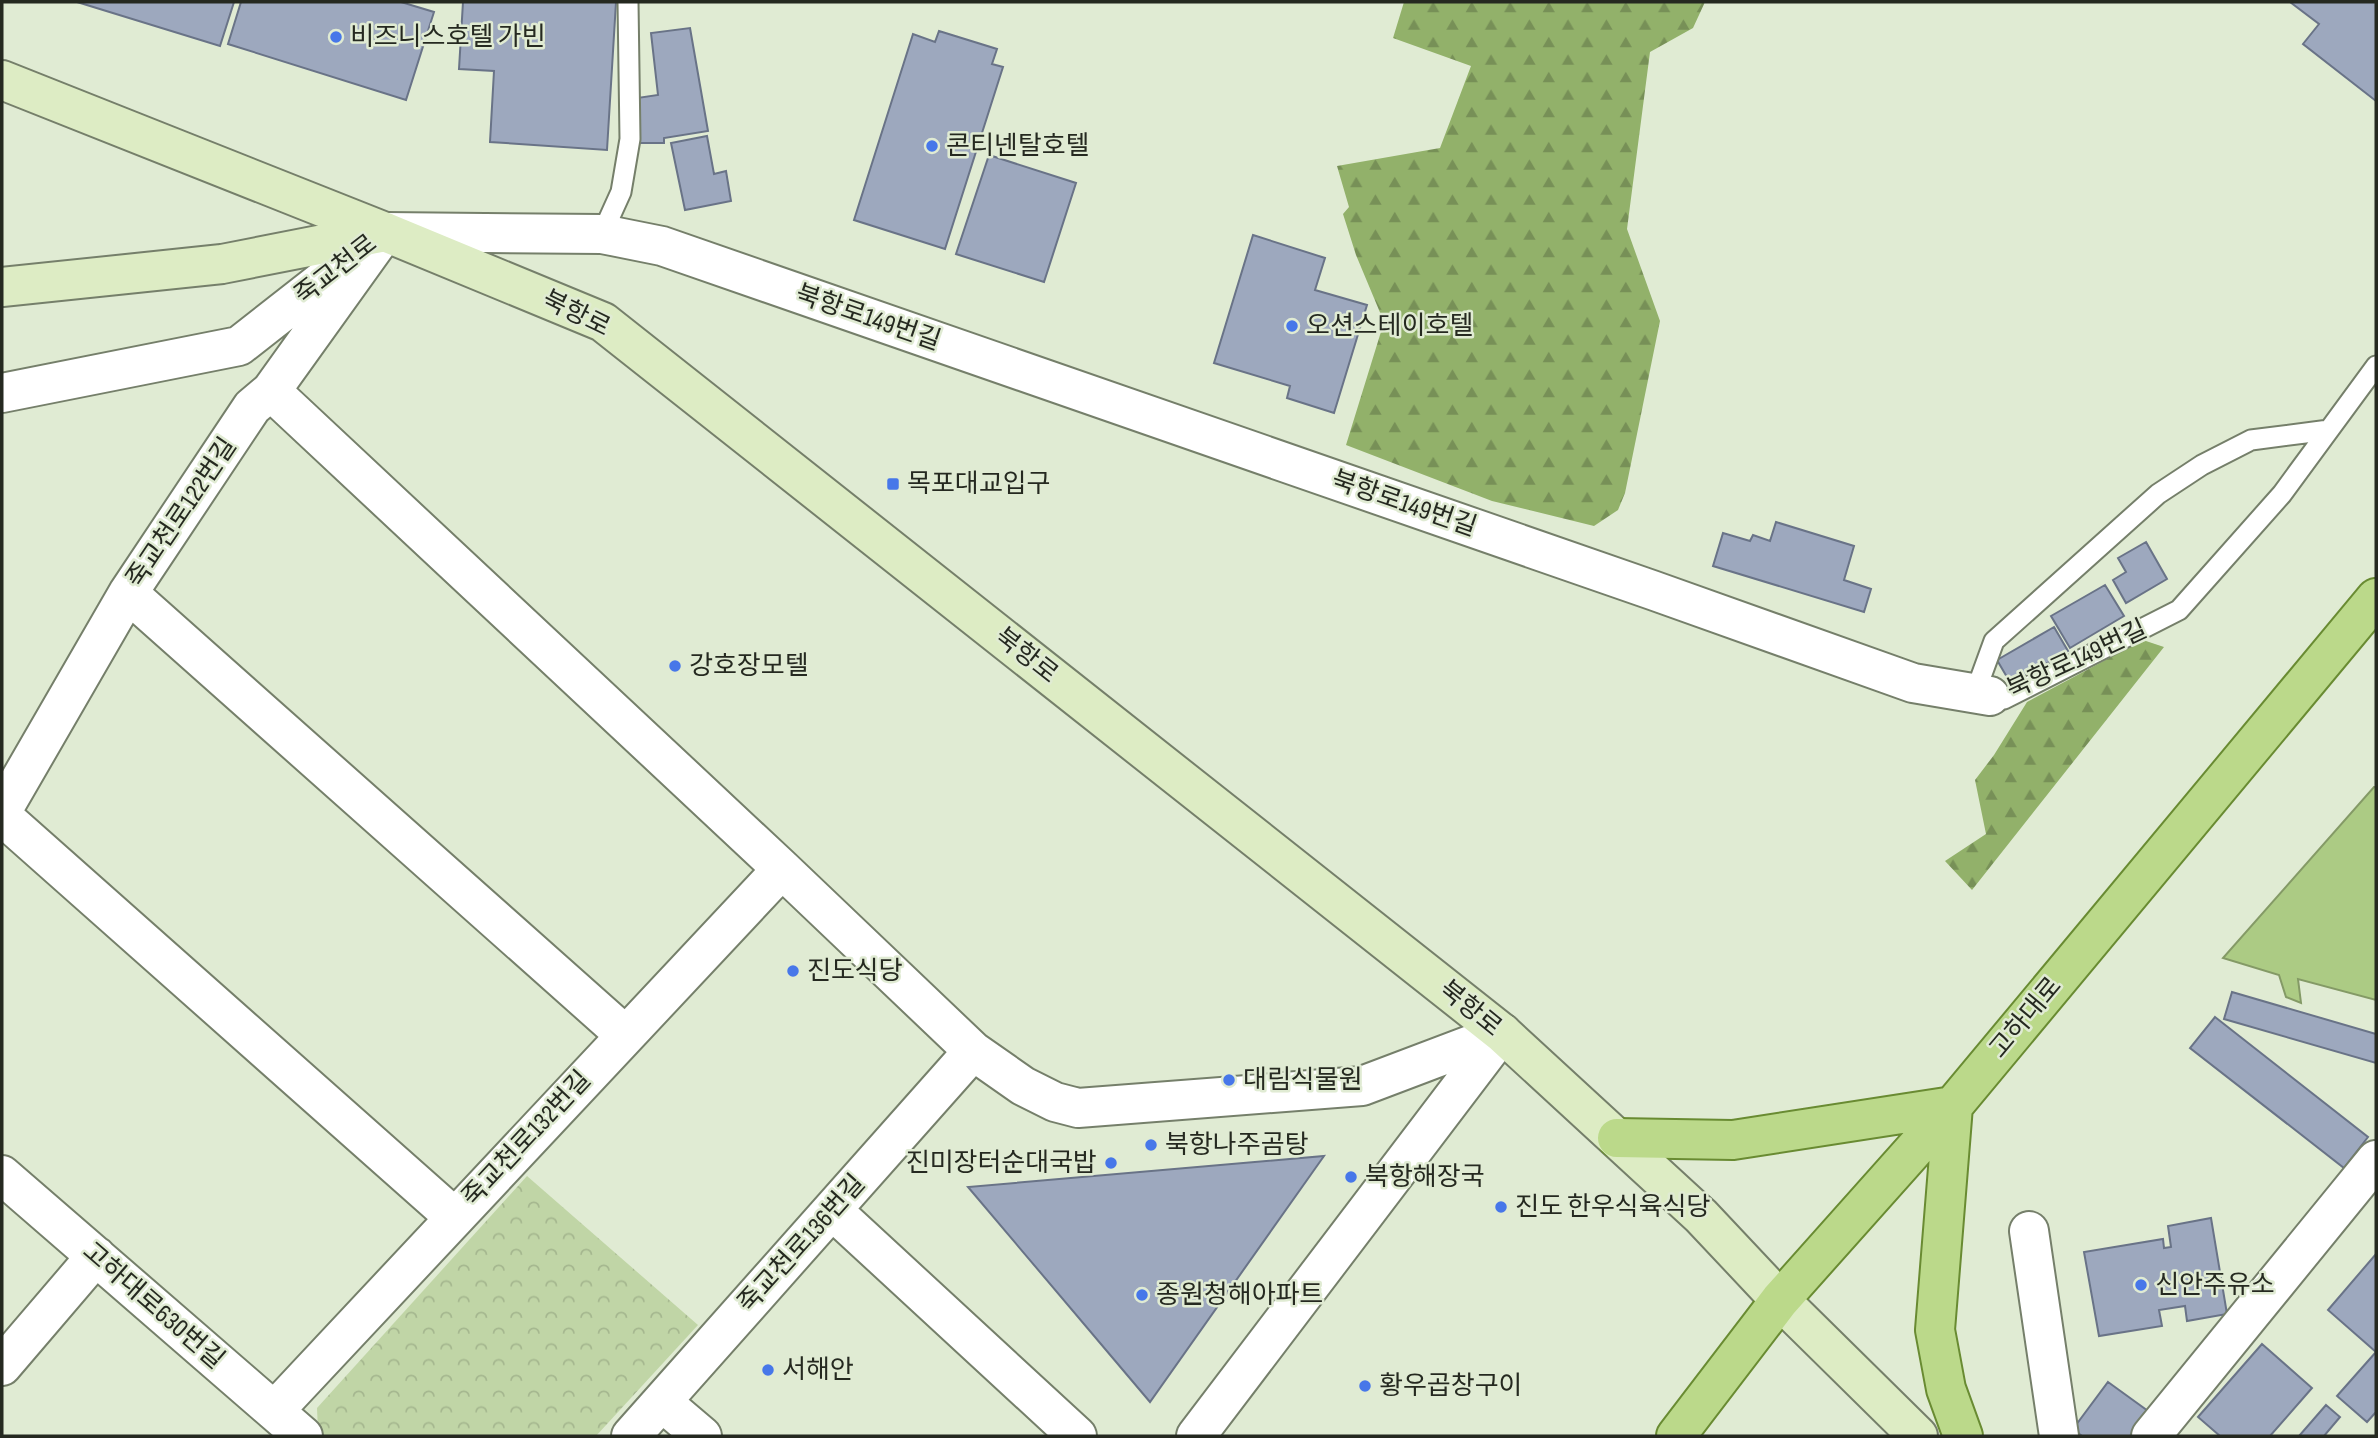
<svg xmlns="http://www.w3.org/2000/svg" width="2378" height="1438" viewBox="0 0 2378 1438" font-family="'Sofia Sans Condensed','Noto Sans KR',sans-serif">
<style>
.forest{fill:url(#forest-firs)}
.park{fill:url(#park-crowns)}
.water{fill:#accb84;stroke:#849a66;stroke-width:2}
.building{fill:#9da8be;stroke:#697387;stroke-width:2}
.lines{fill:none;stroke-linecap:round;stroke-linejoin:round}
.lane-casing{stroke:#757f6a;stroke-width:23}
.street-casing{stroke:#757f6a;stroke-width:42}
.secondary-casing{stroke:#757f6a;stroke-width:42}
.primary-casing{stroke:#698b32;stroke-width:42}
.lane{stroke:#fff;stroke-width:19}
.street{stroke:#fff;stroke-width:38}
.secondary{stroke:#ddecc4;stroke-width:38}
.primary{stroke:#bbd98a;stroke-width:38}
.poi-dot{fill:#4777e9;stroke:#e0ebd3;stroke-width:2.5}
.labels{text-anchor:middle;dominant-baseline:central;stroke-width:5;stroke-linejoin:round;paint-order:stroke}
.poi-label{font-size:26px;fill:#252920;stroke:#e0ebd3;text-anchor:start}
.street-label{font-size:26px;fill:#252920;stroke:#e0ebd3}
</style>
<defs>
<pattern id="forest-firs" width="22" height="20" patternUnits="userSpaceOnUse" patternTransform="scale(1.75)"><rect width="22" height="20" fill="#92b16a"/><path d="M5 1l3.5 6h-7zM16 11l3.5 6h-7z" fill="#779057"/></pattern>
<pattern id="park-crowns" width="20" height="18" patternUnits="userSpaceOnUse" patternTransform="scale(1.75)"><rect width="20" height="18" fill="#c0d5a6"/><path d="M2 6a3 3 0 1 1 6 0M12 15a3 3 0 1 1 6 0" fill="none" stroke="#a5b78f"/></pattern>
</defs>
<rect width="100%" height="100%" fill="#e0ebd3"/>
<path class="forest" d="M1404 2H1705L1693 28 1650 52 1627 229 1660 321 1625 493 1618 510 1594 526 1492 501 1346 445 1384 322 1356 255 1343 214 1349 207 1337 166 1440 148 1471 66 1393 38Z
M2143 640 2164 647 1972 890 1945 861 1986 834 1975 780 1994 755 2027 702Z"/>
<path class="park" d="M527 1176 698 1325 596 1436H324L318 1431 317 1408Z"/>
<path class="water" d="M2374 787H2376V1000L2298 979 2301 1003 2286 997 2279 975 2223 958Z"/>
<path class="building" d="M77 2H234L220 46Z
M241 2H401L434 12 406 100 228 44Z
M463 2H616L607 150 490 142 494 71 459 69Z
M2290 2H2376V101L2303 44 2319 24Z
M690 28 708 131 664 138V143H638L637 98 658 95 651 33Z
M939 31 997 49 992 64 1003 67 945 249 854 220 913 34 935 42Z
M707 136 714 174 726 171 731 201 685 210 671 143Z
M989 155 1076 183 1044 282 956 254Z
M1253 235 1325 258 1315 290 1367 305 1334 413 1287 398 1290 386 1214 363Z
M1776 522 1854 546 1844 580 1871 589 1864 612 1713 566 1723 533 1750 541 1753 535 1770 541Z
M2146 542 2167 579 2126 603 2113 580 2126 572 2118 558Z
M2105 585 2124 616 2070 648 2051 616Z
M2054 627 2068 651 2011 684 1997 660Z
M2232 992 2376 1034V1063L2224 1019Z
M2215 1017 2368 1137 2344 1168 2190 1048Z
M1324 1156 1150 1402 968 1187Z
M2211 1218 2227 1314 2187 1321 2185 1306 2159 1310 2162 1326 2099 1336 2084 1252 2163 1239 2164 1248 2171 1247 2168 1226Z
M2376 1254V1352L2328 1310Z
M2262 1344 2312 1388 2270 1436H2220L2198 1417Z
M2376 1352V1412L2367 1422 2337 1396Z
M2108 1382 2148 1411 2130 1436H2082L2073 1429Z
M2326 1405 2340 1417 2324 1436H2299Z"/>
<g class="lines">
<g class="lane-casing">
<path id="lane" d="M602 234 621 192 630 139 628 2
M1975 693 1994 641 2158 494 2202 465 2251 440 2329 430 2376 366
M1990 696 2004 699 2179 610 2282 494 2329 430"/>
</g>
<g class="street-casing">
<path id="street" d="M385 232 602 234 662 246 1652 590 1913 683 1990 696
M271 391 782 869 973 1051 1023 1086 1055 1102 1078 1108 1362 1086 1502 1033
M2 393 239 346 350 259
M128 593 625 1035
M2 811 128 593 252 407 271 391 385 232
M2 816 454 1217
M2 1175 303 1436
M832 1210 1077 1436
M2029 1231 2059 1436
M2 1366 96 1256
M662 1402 702 1436
M274 1411 782 869
M631 1436 973 1051
M1196 1436 1502 1033
M2151 1436 2376 1160"/>
</g>
<g class="secondary-casing">
<path id="secondary" d="M2 80 385 232 603 322 1502 1033 1701 1216 1780 1300 1918 1436
M2 287 222 264 385 232"/>
</g>
<g class="primary-casing">
<path id="primary" d="M1617 1138 1733 1140 1953 1106 1935 1330 1946 1389 1963 1436
M1676 1436 1780 1300 1953 1106 2376 598"/>
</g>
<use href="#lane" class="lane"/>
<use href="#street" class="street"/>
<use href="#secondary" class="secondary"/>
<use href="#primary" class="primary"/>
</g>
<g class="poi-dot">
<circle cx="336" cy="37" r="7"/>
<circle cx="932" cy="146" r="7"/>
<circle cx="1292" cy="326" r="7"/>
<rect x="886" y="477" width="14" height="14" rx="3.5"/>
<circle cx="675" cy="666" r="7"/>
<circle cx="793" cy="971" r="7"/>
<circle cx="1229" cy="1080" r="7"/>
<circle cx="1151" cy="1145" r="7"/>
<circle cx="1111" cy="1163" r="7"/>
<circle cx="1351" cy="1177" r="7"/>
<circle cx="1501" cy="1207" r="7"/>
<circle cx="2141" cy="1285" r="7"/>
<circle cx="1142" cy="1295" r="7"/>
<circle cx="768" cy="1370" r="7"/>
<circle cx="1365" cy="1386" r="7"/>
</g>
<g class="labels">
<g class="poi-label">
<text x="350" y="37">비즈니스호텔 가빈</text>
<text x="946" y="146">콘티넨탈호텔</text>
<text x="1306" y="326">오션스테이호텔</text>
<text x="907" y="484">목포대교입구</text>
<text x="689" y="666">강호장모텔</text>
<text x="807" y="971">진도식당</text>
<text x="1243" y="1080">대림식물원</text>
<text x="1165" y="1145">북항나주곰탕</text>
<text x="1097" y="1163" text-anchor="end">진미장터순대국밥</text>
<text x="1365" y="1177">북항해장국</text>
<text x="1515" y="1207">진도 한우식육식당</text>
<text x="2155" y="1285">신안주유소</text>
<text x="1156" y="1295">종원청해아파트</text>
<text x="782" y="1370">서해안</text>
<text x="1379" y="1386">황우곱창구이</text>
</g>
<g class="street-label">
<text transform="translate(336 270) rotate(-38)">죽교천로</text>
<text transform="translate(576 314) rotate(26)">북항로</text>
<text transform="translate(868 318) rotate(19)">북항로149번길</text>
<text transform="translate(1404 504) rotate(19)">북항로149번길</text>
<text transform="translate(182 513) rotate(-56)">죽교천로122번길</text>
<text transform="translate(1026 656) rotate(38)">북항로</text>
<text transform="translate(2077 660) rotate(-25)">북항로149번길</text>
<text transform="translate(1470 1009) rotate(39)">북항로</text>
<text transform="translate(2026 1018) rotate(-50)">고하대로</text>
<text transform="translate(527 1139) rotate(-47)">죽교천로132번길</text>
<text transform="translate(802 1244) rotate(-48)">죽교천로136번길</text>
<text transform="translate(153 1306) rotate(41)">고하대로630번길</text>
</g>
</g>
<rect width="2378" height="1438" fill="none" stroke="#252920" stroke-width="7"/>
</svg>
